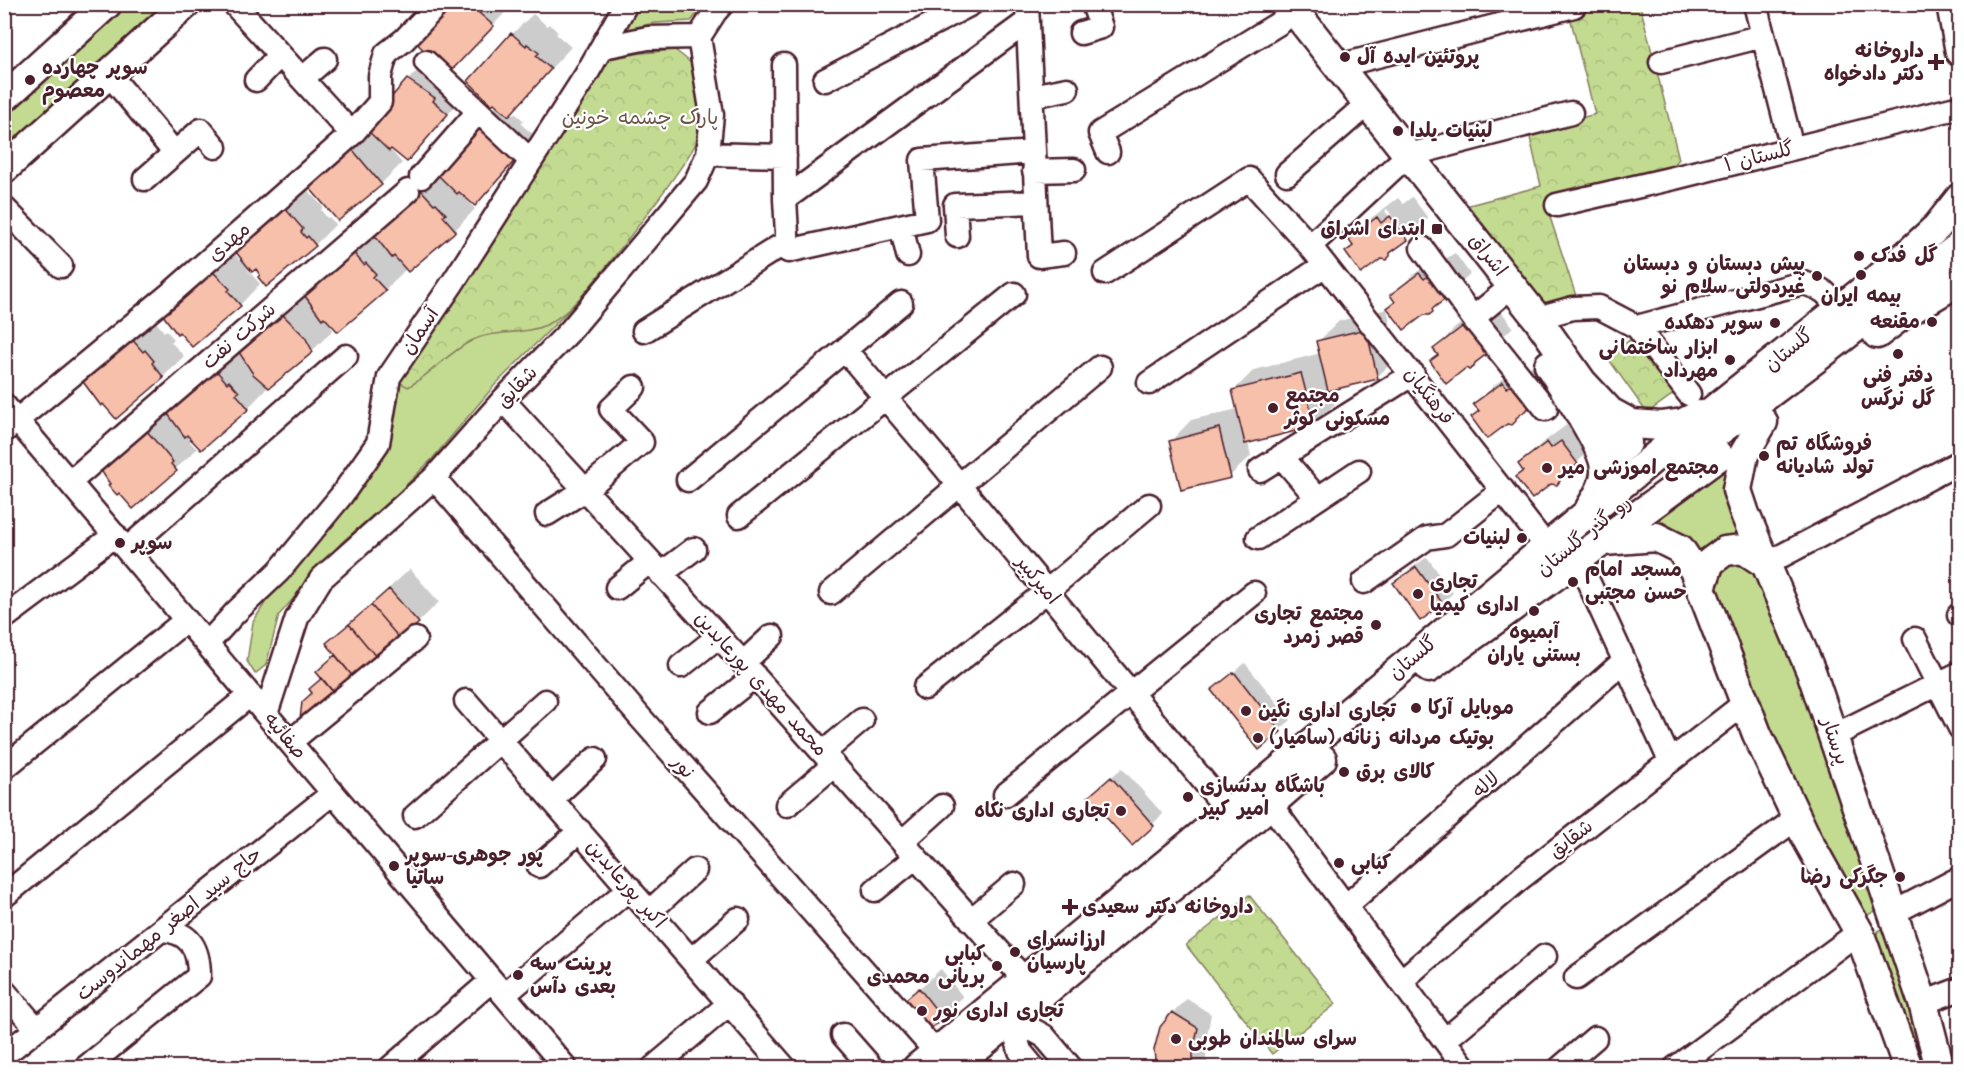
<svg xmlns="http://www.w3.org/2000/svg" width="1964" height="1072" viewBox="0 0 1964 1072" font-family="'Architects Daughter','Playpen Sans Arabic',sans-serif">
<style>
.grass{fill:#c3db91;stroke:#867d5e;stroke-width:1.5}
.forest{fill:url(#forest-crowns);stroke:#867d5e;stroke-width:1.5}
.shadow{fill:#0003}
.building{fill:#f7c0ab;stroke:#4a1f2b;stroke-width:1.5}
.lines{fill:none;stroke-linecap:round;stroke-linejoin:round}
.minor-casing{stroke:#4a1f2b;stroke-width:27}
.major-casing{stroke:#4a1f2b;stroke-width:33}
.minor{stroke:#fff;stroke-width:22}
.major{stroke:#fff;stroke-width:28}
.poi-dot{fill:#4a1f2b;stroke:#fff;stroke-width:2}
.labels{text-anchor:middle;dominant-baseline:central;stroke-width:4.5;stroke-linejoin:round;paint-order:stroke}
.poi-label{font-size:20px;font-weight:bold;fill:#4a1f2b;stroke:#fff;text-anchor:start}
.park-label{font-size:20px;fill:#6e574a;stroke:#fff}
.street-label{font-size:20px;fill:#4a1f2b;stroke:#fff}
</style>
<defs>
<pattern id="forest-crowns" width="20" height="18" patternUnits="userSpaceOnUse" patternTransform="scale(1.5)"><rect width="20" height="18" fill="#c3db91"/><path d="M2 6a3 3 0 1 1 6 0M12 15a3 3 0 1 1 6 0" fill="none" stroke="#a9bc7d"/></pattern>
</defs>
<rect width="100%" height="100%" fill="#fff"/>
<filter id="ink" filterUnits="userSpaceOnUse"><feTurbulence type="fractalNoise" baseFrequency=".0167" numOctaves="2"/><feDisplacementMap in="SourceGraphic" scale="12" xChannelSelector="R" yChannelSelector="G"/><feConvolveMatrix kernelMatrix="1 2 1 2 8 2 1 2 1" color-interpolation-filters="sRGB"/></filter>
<g filter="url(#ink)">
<path class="grass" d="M119 5H176L5 157 4 111Z
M634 5H705L691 21 655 23 621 30Z
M675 50 688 156 601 272 574 305 494 386 433 458 396 495 341 543 279 615 266 665 255 674 247 661 253 622 275 587 385 447 398 378 549 156 574 113 642 53Z
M1732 463 1751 543 1700 560C1690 541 1677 530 1658 519Z
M1741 560 1763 573 1877 910 1868 915 1855 910 1797 802 1713 596 1719 569Z
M1888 927 1932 1067H1918L1872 941 1879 930Z"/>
<path class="forest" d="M1577 5H1640L1679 159 1665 175 1545 202 1576 296 1544 306 1462 207 1541 186 1529 133 1595 114 1570 17Z
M675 50C680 54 688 59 692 65 699 75 704 114 703 127 701 149 596 282 575 303 568 311 555 320 546 325 522 336 494 329 471 341 448 353 431 374 408 387L401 383 398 378 549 156 603 60 642 53Z
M1635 336 1676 392 1647 413 1607 357Z
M1249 895 1336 1004 1272 1054 1186 945Z"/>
<path class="shadow" d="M442 4H513L471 49Z
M533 14 547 26 549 24 558 32 556 34 571 47 510 113 513 115 515 113 524 121 521 124 536 137 495 183 467 200 475 209 455 230 407 268 385 290 329 323 333 330 312 351 268 387 248 408 193 439 190 442 197 449 133 507 111 484 102 469 439 174 478 123 497 104 512 34Z
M429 59 467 92 427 139 407 160 388 147 402 163 381 184 338 219 331 165 371 131 367 128 408 80Z
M303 185 323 207 321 210 327 218 329 217 336 224 315 245 262 275 256 267H250L248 270 260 284 240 305 179 330 228 246 240 260 243 258Z
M1412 197 1428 218 1406 239 1408 237 1387 209 1385 211 1406 239 1386 258 1354 245 1350 240 1370 219 1398 198 1403 204Z
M1455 253 1470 274 1432 311 1396 301 1392 295 1413 275 1441 254 1445 259Z
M1497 306 1513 327 1473 366 1439 355 1435 349 1455 328 1483 307Z
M1387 309 1398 357 1377 377 1331 389 1335 404 1314 425 1248 442 1251 456 1230 476 1171 441 1191 420 1238 409 1233 391 1254 370 1321 353 1318 342 1339 321Z
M152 317 164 332 166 330 174 339 171 342 184 356 163 377 117 417 83 379Z
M1538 361 1554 383 1512 423 1473 417 1480 410 1475 404 1496 384 1524 363 1529 368Z
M1569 423 1573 428 1598 442 1556 483 1524 470 1520 464 1541 444Z
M1427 557 1453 593 1442 603 1420 619 1395 584 1405 573Z
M410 569 439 602 357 682 313 694 311 689 323 677 318 672 336 654 328 644Z
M1245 663 1291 720 1259 747 1214 690Z
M1122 768 1163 814 1132 844 1100 787Z
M941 969 963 997 926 1030 902 1004Z
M1187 999 1211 1014 1207 1036 1206 1059 1212 1068H1157L1173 1013Z"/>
<path class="building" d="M440 4H476L482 10 479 13 494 26 450 72 433 60 410 36Z
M511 33 526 46 527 44 539 53 536 56 551 69 509 116 494 103 492 105 468 81Z
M407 79 435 98 433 101 448 114 407 162 391 149 389 151 365 128Z
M477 122 517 158 475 206 459 192 457 194 434 171Z
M352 149 382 185 338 221 308 186Z
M421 190 434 204 436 203 446 214 443 216 456 231 408 272 394 256 392 258 372 232Z
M282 205 303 229 301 232 306 238 308 236 316 246 266 287 258 277 260 275 256 269 252 272 231 246Z
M1390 216 1408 240 1390 253V256L1386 260 1381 259 1361 274 1345 252 1353 246 1348 239 1377 217 1381 223Z
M351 250 364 265 366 263 376 274 373 277 386 291 338 332 324 317 322 319 302 292Z
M206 265 230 289 228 291 241 306 192 347 179 332 177 334 157 307Z
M1433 272 1451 295 1432 309 1433 312 1429 315H1424L1404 330 1387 308 1395 302 1390 295 1419 273 1424 279Z
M281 313 305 337 313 352 269 388 253 374 237 349Z
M1475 326 1493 349 1475 363 1474 367 1469 370 1466 368 1446 384 1430 361 1438 355 1433 349 1462 327 1466 332Z
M1366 329 1378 379 1328 391 1316 341Z
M130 337 143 352 145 350 154 361 152 363 164 378 116 419 103 404 101 406 81 379Z
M214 368 227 383 229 381 239 392 236 394 249 409 201 450 187 435 185 437 165 410Z
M1301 373 1315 426 1245 444 1232 390Z
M1516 381 1534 404 1516 418V421L1512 425 1507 424 1487 439 1471 417 1479 411 1473 404 1503 382 1507 388Z
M1219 428 1231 478 1181 490 1169 441Z
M146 430 173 462 171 464 177 471 133 509 119 493 117 495 108 485 110 484 100 469Z
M1561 441 1578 464 1560 478V481L1557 485 1551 484 1532 499 1515 477 1523 471 1518 464 1547 442 1551 448Z
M1416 567 1443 604 1420 621 1393 583Z
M389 589 419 623 400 639 371 605Z
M371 605 400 639 377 658 349 624Z
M349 624 377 658 354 678 326 643Z
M335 655 354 678 339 699 316 672Z
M335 655 354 678 339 699 316 672Z
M1234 672 1281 732 1259 750 1211 690Z
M322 678 339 699 300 720 302 702 312 693 309 689Z
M1111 777 1154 826 1132 846 1088 797Z
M919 988 943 1019 926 1032 900 1004Z
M1172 1012 1198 1028 1193 1051V1068H1156L1154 1050 1160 1027Z"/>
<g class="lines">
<g class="minor-casing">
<path id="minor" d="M234 4 352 134
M1027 4 1039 256 1064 253
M1755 4 1792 148
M1081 33 1101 27 1093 4
M699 37 715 12 722 4
M603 47 648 38 699 37
M426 62 531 161
M1661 62 1763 36
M784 65 785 199 788 251 927 220 922 160 1034 152
M1338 66 1574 6 1573 4
M109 74 174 152
M302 79 325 59
M256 80 280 55
M825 80 971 4
M1032 96 1067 89
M1108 152 1100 133 1281 22
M708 154 785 156
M1409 155 1571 113
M1034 171 1074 170
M1287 174 1357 113
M421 177 477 113
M145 179 201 130 215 147
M785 199 1028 21
M1557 205 1674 178 1960 107
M4 208 61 266
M901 226 908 255
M957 236 955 205 1035 202
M1310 246 1397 165
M1422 248 1473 318 1546 409
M1105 273 1249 179 1310 246 1547 547
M1473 318 1501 295
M1537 318 1573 308 1599 307 1637 327 1803 283C1822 288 1829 293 1838 311
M1637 327 1689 394
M644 331 788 241
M845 350 942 464 1229 812
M1149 383 1325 265
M503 400 743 663 1016 970
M4 405 566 1068
M4 431 170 294 268 208 352 134 380 102V76L386 54 404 40 438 4
M1281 456 1317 498
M1260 470 1413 374
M434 478 639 716 936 1052
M688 480 901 303
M70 482 408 191
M547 514 585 490 642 442 611 409 634 387
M739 516 1014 294
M1258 538 1359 471
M127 549 346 356
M1578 559 1670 761
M1766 564 1960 462
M661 574 694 549
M1364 582 1427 538 1446 535 1503 490
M617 588 650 561
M831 593 1100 367
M1959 615 1960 616
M4 618 115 535
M1915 639 1960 728
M207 644 235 613 279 571 341 496 378 443 389 377 452 284 586 75 626 4
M743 663 772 636
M681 666 719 636
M925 688 1047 591 1149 505
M466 701 785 1068
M710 712 755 676
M266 714 297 618 321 579 434 478 503 400 569 332 696 181 708 154 712 115 699 37
M1833 736 1960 673
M290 742 415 639
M823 753 862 720
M4 768 186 620
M1005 795 1254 593
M552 799 595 759
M1270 804 1465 1068
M787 805 834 765
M415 816 545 701
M902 842 942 806
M539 866 580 831
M875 890 916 857
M4 896 250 695
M1346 906 1624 661
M650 911 695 870
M1893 913 1960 878
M971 920 1014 884
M692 959 738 919
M1576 978 1797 818
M1401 981 1522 877 1745 703
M4 991 37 1029
M504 995 630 888
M1923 1003 1960 989
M1011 1018 1044 1036 1071 1068
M1011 1018 1020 1051 1034 1068
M843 1035 872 1068
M1445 1040 1545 956
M4 1055 333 793
M85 1068 199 976C199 949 191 932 162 930
M390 1068 491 981
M653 1068 730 1003
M1560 1068 1595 1038
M1675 1068 1859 932"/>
</g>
<g class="major-casing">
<path id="major" d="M1289 4 1537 318 1582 382 1610 412 1632 424 1661 426 1683 423 1699 415
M1951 4 1960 52
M4 98 107 4
M4 169 186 4
M1877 334 1902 315 1951 286 1960 283
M1549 365C1563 387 1604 445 1605 469 1606 483 1597 497 1590 508
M1763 422 1744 454 1737 490 1745 514 1812 674 1923 1003 1940 1068
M1592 433 1605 448 1616 453 1627 443 1626 435 1610 412
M1682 459 1819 356 1960 246
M1604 541 1656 537 1680 549 1694 570 1757 734 1807 839 1859 932 1908 1068
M1701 588 1710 562 1725 551 1743 549 1766 564
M1429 668 1719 456
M917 1068 1216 823 1657 455 1900 261 1937 227 1960 198
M953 1068 1238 832 1322 759"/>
</g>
<use href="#minor" class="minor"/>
<use href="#major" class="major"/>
</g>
</g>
<g class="poi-dot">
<circle cx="1345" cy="57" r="6"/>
<path d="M1933 53h6v6h6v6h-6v6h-6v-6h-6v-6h6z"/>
<circle cx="30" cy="80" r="6"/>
<circle cx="1398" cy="131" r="6"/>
<rect x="1431" y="223" width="12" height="12" rx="3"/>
<circle cx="1859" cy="256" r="6"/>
<circle cx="1861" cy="275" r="6"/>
<circle cx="1817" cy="276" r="6"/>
<circle cx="1932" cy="322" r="6"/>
<circle cx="1775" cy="323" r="6"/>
<circle cx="1898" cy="354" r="6"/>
<circle cx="1730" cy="360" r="6"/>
<circle cx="1273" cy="408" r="6"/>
<circle cx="1764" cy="456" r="6"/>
<circle cx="1547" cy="468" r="6"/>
<circle cx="1522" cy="538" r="6"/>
<circle cx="120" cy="543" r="6"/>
<circle cx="1573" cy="582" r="6"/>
<circle cx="1418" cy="594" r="6"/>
<circle cx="1534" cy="611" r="6"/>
<circle cx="1376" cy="625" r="6"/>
<circle cx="1416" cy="708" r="6"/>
<circle cx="1246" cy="711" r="6"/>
<circle cx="1258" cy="738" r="6"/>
<circle cx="1344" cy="772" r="6"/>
<circle cx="1188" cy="797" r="6"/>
<circle cx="1121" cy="811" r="6"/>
<circle cx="1339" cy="863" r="6"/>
<circle cx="394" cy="866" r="6"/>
<circle cx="1900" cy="877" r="6"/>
<path d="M1067 898h6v6h6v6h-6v6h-6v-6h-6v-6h6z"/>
<circle cx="1015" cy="952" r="6"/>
<circle cx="997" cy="966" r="6"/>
<circle cx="518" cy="975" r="6"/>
<circle cx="922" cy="1011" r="6"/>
<circle cx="1176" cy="1039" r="6"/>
</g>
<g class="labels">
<g class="poi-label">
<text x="1924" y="51" text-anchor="end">داروخانه<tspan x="1924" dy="23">دکتر دادخواه</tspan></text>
<text x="1357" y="57">پروتئین ایده آل</text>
<text x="42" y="68">سوپر چهارده<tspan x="42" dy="23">معصوم</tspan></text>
<text x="1410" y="131">لبنیات یلدا</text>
<text x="1425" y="229" text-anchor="end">ابتدای اشراق</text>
<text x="1871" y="256">گل فدک</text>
<text x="1805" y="264" text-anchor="end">پیش دبستان و دبستان<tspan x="1805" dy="23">غیردولتی سلام نو</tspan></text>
<text x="1861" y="296" text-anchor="middle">بیمه ایران</text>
<text x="1920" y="322" text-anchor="end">مقنعه</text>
<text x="1763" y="323" text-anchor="end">سوپر دهکده</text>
<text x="1718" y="348" text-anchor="end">ابزار ساختمانی<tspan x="1718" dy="23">مهرداد</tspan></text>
<text x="1898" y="376" text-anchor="middle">دفتر فنی<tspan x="1898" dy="23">گل نرگس</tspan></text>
<text x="1285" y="396">مجتمع<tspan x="1285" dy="23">مسکونی کوثر</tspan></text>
<text x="1776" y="444">فروشگاه تم<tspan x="1776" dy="23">تولد شادیانه</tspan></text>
<text x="1559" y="468">مجتمع اموزشی میر</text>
<text x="1510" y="538" text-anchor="end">لبنیات</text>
<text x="132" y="543">سوپر</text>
<text x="1585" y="570">مسجد امام<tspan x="1585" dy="23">حسن مجتبی</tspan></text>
<text x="1430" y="582">تجاری<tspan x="1430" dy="23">اداری کیمیا</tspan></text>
<text x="1364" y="614" text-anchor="end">مجتمع تجاری<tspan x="1364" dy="23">قصر زمرد</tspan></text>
<text x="1534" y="632" text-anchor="middle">آبمیوه<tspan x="1534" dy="23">بستنی یاران</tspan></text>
<text x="1428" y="708">موبایل آرکا</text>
<text x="1258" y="711">تجاری اداری نگین</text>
<text x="1270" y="738">بوتیک مردانه زنانه (سامیار)</text>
<text x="1356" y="772">کالای برق</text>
<text x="1200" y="786">باشگاه بدنسازی<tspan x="1200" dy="23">امیر کبیر</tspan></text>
<text x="1109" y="811" text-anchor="end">تجاری اداری نکاه</text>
<text x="406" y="855">پور جوهری-سوپر<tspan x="406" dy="23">ساتیا</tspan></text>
<text x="1351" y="863">کبابی</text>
<text x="1888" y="877" text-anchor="end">جگرکی رضا</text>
<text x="1082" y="907">داروخانه دکتر سعیدی</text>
<text x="1027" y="940">ارزانسرای<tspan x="1027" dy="23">پارسیان</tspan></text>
<text x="985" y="954" text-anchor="end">کبابی<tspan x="985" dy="23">بریانی محمدی</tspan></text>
<text x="530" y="964">پرینت سه<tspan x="530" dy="23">بعدی دآس</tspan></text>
<text x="934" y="1011">تجاری اداری نور</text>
<text x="1188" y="1039">سرای سالمندان طوبی</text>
</g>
<g class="park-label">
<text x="640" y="118">پارک چشمه خونین</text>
</g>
<g class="street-label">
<text transform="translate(1759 157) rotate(-14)">گلستان ۱</text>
<text transform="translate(229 242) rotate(-41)">مهدی</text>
<text transform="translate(1488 255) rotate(52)">اشراق</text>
<text transform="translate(420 331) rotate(-56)">آسمان</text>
<text transform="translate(239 336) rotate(-41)">شرکت نفت</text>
<text transform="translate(1789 350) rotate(-39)">گلستان</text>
<text transform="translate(517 387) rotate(-47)">شقایق</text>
<text transform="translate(1429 396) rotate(52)">فرهنگیان</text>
<text transform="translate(1584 536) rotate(-39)">رو گذر گلستان</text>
<text transform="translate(1038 580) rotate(51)">امیرکبیر</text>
<text transform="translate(1413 658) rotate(-40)">گلستان</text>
<text transform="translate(761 684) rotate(48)">محمد مهدی پورعابدین</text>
<text transform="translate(285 736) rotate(50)">صفائیه</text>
<text transform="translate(1835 741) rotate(71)">پرستار</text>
<text transform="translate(683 767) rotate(49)">نور</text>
<text transform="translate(1486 785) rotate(-41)">لاله</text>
<text transform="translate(1571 839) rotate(-38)">شقایق</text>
<text transform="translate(626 884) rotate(49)">اکبر پورعابدین</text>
<text transform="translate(169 924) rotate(-39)">حاج سید اصغر مهماندوست</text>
</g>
</g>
<rect width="1964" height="1072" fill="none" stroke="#fff" stroke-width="24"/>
<rect x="12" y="12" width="1940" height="1048" fill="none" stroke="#4a1f2b" stroke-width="2" filter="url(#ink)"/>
</svg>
